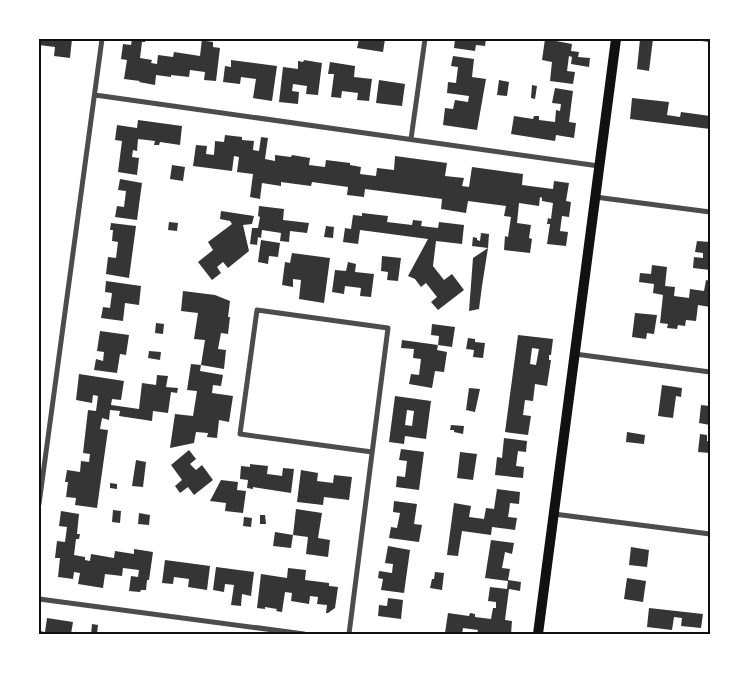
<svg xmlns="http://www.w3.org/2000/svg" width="749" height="673" viewBox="0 0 749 673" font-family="Barlow,sans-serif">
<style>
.building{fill:#353535;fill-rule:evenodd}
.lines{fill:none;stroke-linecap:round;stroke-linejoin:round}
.minor{stroke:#4c4c4c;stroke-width:5}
.secondary{stroke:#111;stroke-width:10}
.neatline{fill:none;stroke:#111;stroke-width:2}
</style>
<rect width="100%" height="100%" fill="#fff"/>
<path class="building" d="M39 39H72L70 58 54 56 55 47 39 45Z
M132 39H146L145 42H142L140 58 152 60 151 63 157 64 158 55 173 57 174 52 200 56 202 39H206V41L213 42V47L220 48 216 81 204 80 205 72 190 70 189 77 171 75V77L156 75 155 85 139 82 140 81 124 79 127 60 121 59 123 44 131 45Z
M359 39H385L383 52 357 48Z
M455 39H486L485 46 476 45 475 51 454 48Z
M545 39H557L556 41 572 44 571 51 579 52 578 57 590 58 589 67 571 64 572 57 569 56 567 71 575 72 573 84 550 81 552 62 542 60Z
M640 39H653L649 71 637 69Z
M693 39H710V42L693 40Z
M453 56 474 59 472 77 486 79 477 130 443 125 445 108 453 109 455 100 468 102 469 96 447 93 448 82 456 83 458 67 451 66Z
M231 60 277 66 272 101 253 98 256 79 241 77 240 84 223 82 225 66 231 67Z
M304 60 322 63 318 95 306 94 307 86 293 84 292 91 299 92 298 104 279 102 283 67 298 69V61L303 62Z
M330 62 355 66 354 77 372 79 369 101 357 100 358 93 342 91 341 98 331 97 334 74H328Z
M379 80 405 84 402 106 376 103Z
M499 80 509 82 507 96 497 95Z
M532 85 537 86 535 99 531 98Z
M555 88 573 91 569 122 576 123 574 138 556 135 555 141 511 134 514 116 533 119 534 116H539V120L555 122 556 110 560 111 561 104 552 103Z
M632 98 669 102 667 115 680 117 681 112 710 116V129L630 119Z
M138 120 182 126 180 145 160 142 159 145H154L155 141 138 139 137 151 133 150 132 157 139 158 137 175 118 172 122 141 115 140 117 125 137 128Z
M225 135 242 137V140L254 141 253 150 259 151 261 137 268 138 265 159 275 161V155L291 157 292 155 310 158 309 165 325 167 326 160 350 163V165L361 167 360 174 376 176 377 168 394 170 395 156 447 163 445 176 464 178 462 186 469 187 472 167 523 174 522 185 553 189 554 181 569 183 566 201 571 202 569 217 562 216 560 231 568 232 566 246 547 244 550 224H547L548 218 551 219 553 203 542 201V198L540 197 539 206 519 203 517 223 531 225 529 238 532 239 530 253 504 250 505 236 508 237 511 217 504 216 506 206 468 201 466 213 441 209 442 199 365 189 364 197 347 195 348 187 312 182 311 186 288 183 281 182V186L262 183 260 199 250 197 253 174 237 172 239 157 234 156 232 171 193 166 196 145 207 146 206 154 214 155 215 141 224 142Z
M172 165 185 167 183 181 170 179Z
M120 179 142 183 137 220 115 217 117 206 124 207 126 191 118 190Z
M259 206 284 209 283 220 309 223 307 233 290 231 289 242 280 241 281 233 262 230 261 238 258 237 257 245 250 244 252 228H258L260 217 258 216Z
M221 211 254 216 252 224 243 225 249 251 228 268 223 262 217 267 221 273 212 280 198 262 213 250 208 242 232 224 230 221 220 219Z
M362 213 388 216 387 222 412 225 413 220 422 221 421 226 438 228 439 222 464 225 462 244 436 241 433 266 444 280 452 274 464 290 438 310 431 302 437 297 426 283 421 287 415 279 408 276 428 239 360 230 358 244 343 242 345 228 351 229 353 215 362 216Z
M169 222 178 223 177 231 168 230Z
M111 223 136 226 129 278 106 274 108 257 116 258 118 242 112 241 113 230H110Z
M326 226 334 227 333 238 324 237Z
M481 233 489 234 488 248 482 286 479 309 469 311 473 258 488 248 472 246 473 237 477 238V240L480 241Z
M261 240 280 243 278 257 269 256 268 264 258 262Z
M697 241 710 242V270L693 268 694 257 703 258V253L695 252Z
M292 253 330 258 324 303 299 299 301 280 293 279V287L282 285 285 262 290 263Z
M382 256 401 258 398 281 387 280 388 272 381 271Z
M348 262 356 264 355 272 374 274 371 297 360 296 361 288 345 286 344 294 332 292 335 270 346 271Z
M652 265 667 267 665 286 675 287 674 296 689 298 690 289 704 291 706 280 710 281V307L698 305 696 321 686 320 685 326 678 325 677 329 667 328 668 324 660 323 663 295 653 293 654 284 639 282 640 273 651 274Z
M106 281 141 286 139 305 125 303 123 321 101 318 103 307 110 308 112 293 105 292Z
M183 291 215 295 230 301 228 317H230L228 334 221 333 218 349 226 350 224 369 201 365 205 340 194 339 198 313 181 311Z
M635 313 657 315 654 334 647 333 646 339 632 337Z
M156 323 164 324 163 334 155 333Z
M432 324 455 327 452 347 438 345 439 336 431 335Z
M100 331 129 335 126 355 120 354 117 373 94 370 96 359 103 361 104 352 97 351Z
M518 335 553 339 551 355H549V360H551L547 386 535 384 533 401 525 400 523 415 531 416 528 435 505 432ZM532 348 539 349 536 365 530 364Z
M468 338 475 339V342L485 343 483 358 473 357 474 350 466 349Z
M402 340 438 345 437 350 447 352 444 372 435 371 432 388 409 384 411 374 419 375 421 359 413 358 414 349 401 348Z
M149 351 161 352 160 360 148 358Z
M191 364 201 365 200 371 223 375 221 386 213 385 212 393 233 396 229 422 219 420 217 438 207 437 208 433 196 432 194 443 170 448 175 414 193 416 197 391 187 390Z
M79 374 124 381 121 400 112 399 111 405 139 409 142 383 156 385 157 375 168 376 166 387 178 388 177 393 171 392 168 413 153 411 152 421 119 416 120 411 110 410 109 420 102 418 100 429 108 430 97 508 75 505 76 498 66 497 68 482H65L67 470 80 472 81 461 89 462 90 454 83 453 88 410 96 411 98 396 93 395 92 403 76 400Z
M662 385 682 388 681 397 676 396 673 418 658 416Z
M469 388 480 389 475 412 466 410Z
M395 396 431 401 426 439 405 436 404 444 389 442ZM407 410 414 411 412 426 405 425Z
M701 405 710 406V425L699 423Z
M451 425 464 426 463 434 454 432V430H450Z
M627 432 645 435 644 444 626 442Z
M700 434 707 435V441L710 442V453L698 452Z
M504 438 527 441 526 452 518 451 516 466 524 467 523 478 495 475 497 457 502 458Z
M401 449 424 452 419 490 396 487 397 476 405 477 407 461 399 460Z
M189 450 196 459 190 464 196 470 202 465 213 480 194 495 188 487 180 493 175 486 182 480 171 465Z
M460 452 477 454 473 480 457 478Z
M136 460 146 462 143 487 132 486Z
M250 464 268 466 267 474 275 475 282 476 283 468 294 469 291 493 253 487V489L247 488 248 480 240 479 241 466 250 467Z
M301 470 318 473 317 481 333 483 334 475 352 477 349 500 324 497 323 505 297 502Z
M221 480 238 482 237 490 246 491 243 513 225 511 226 503 210 501Z
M110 483 117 484V489L110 488Z
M497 489 520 492 519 504 510 503 509 511 508 517 517 518 515 530 492 527 491 535 462 531 458 556 447 555 454 503 471 506 469 517 484 519 486 508 494 509Z
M394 501 417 504 414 524 422 525 419 542 389 538 391 527 397 528 400 513 393 512Z
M296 509 322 513 318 538 330 540 328 557 306 554 308 537 293 535Z
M113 510 121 511 120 523 112 522Z
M61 511 79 514 77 534H80L79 539H76L74 555 85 557V560L90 561 91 554 114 558 115 551 134 554V549L153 552 149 580H147L146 590H141L140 592 129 591 131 576 138 577 139 570 123 568 122 576 105 574 103 588 78 584 80 573 74 572 73 579 58 577 60 558H55L57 541 65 542 67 527 59 526Z
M139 513 150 515 149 525 138 524Z
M260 515H265L266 524H260Z
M244 517 252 518 251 527 243 526Z
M275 532 293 535 291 548 273 546Z
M491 540 514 543 512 554 505 552 502 568 510 569 508 580 521 582 520 591 509 589 505 620 512 621 511 634H477L478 630 463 628 462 634 445 633 448 613 469 616 470 613 475 614V617L491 619 493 608H496V602L488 601 490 587 507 589 508 581 485 578Z
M388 546 410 550 404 593 381 590 383 579 378 578 379 571 392 573 393 564 385 563Z
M631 547 649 550 647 567 629 565Z
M165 560 210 566 207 590 188 587 189 579 174 577 173 584 162 583Z
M216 567 254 572 251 596 242 594 241 606 231 605 234 585 225 584 224 592 213 590Z
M288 568 306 570 305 580 329 583V586L338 587 335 608 328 613H326L327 605 317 604 318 597 310 596 309 604 291 601 292 593 285 592 282 612 276 611 277 609 265 607V609L257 608 261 574 287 578Z
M435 572 444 573 442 590 430 588 432 579H434Z
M627 578 646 581 643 602 624 599Z
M388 598 403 600 401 619 378 616 379 605 387 606Z
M649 608 703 614 701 628 681 626 682 618 674 617 672 630 647 627Z
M47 618 73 622 71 634H39V631L45 632Z
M92 624 98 625 97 634H91Z"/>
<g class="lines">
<path class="minor" d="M95 95 599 166
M411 139 425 39
M595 197 710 212
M575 354 710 372
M39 504 102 39
M554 514 710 534
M39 599 304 634
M349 634 388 328 257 310 240 434 372 452"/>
<path class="secondary" d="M538 634 616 39"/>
</g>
<rect width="749" height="673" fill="none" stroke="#ffffff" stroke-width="80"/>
<rect x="40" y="40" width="669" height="593" class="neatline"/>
</svg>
